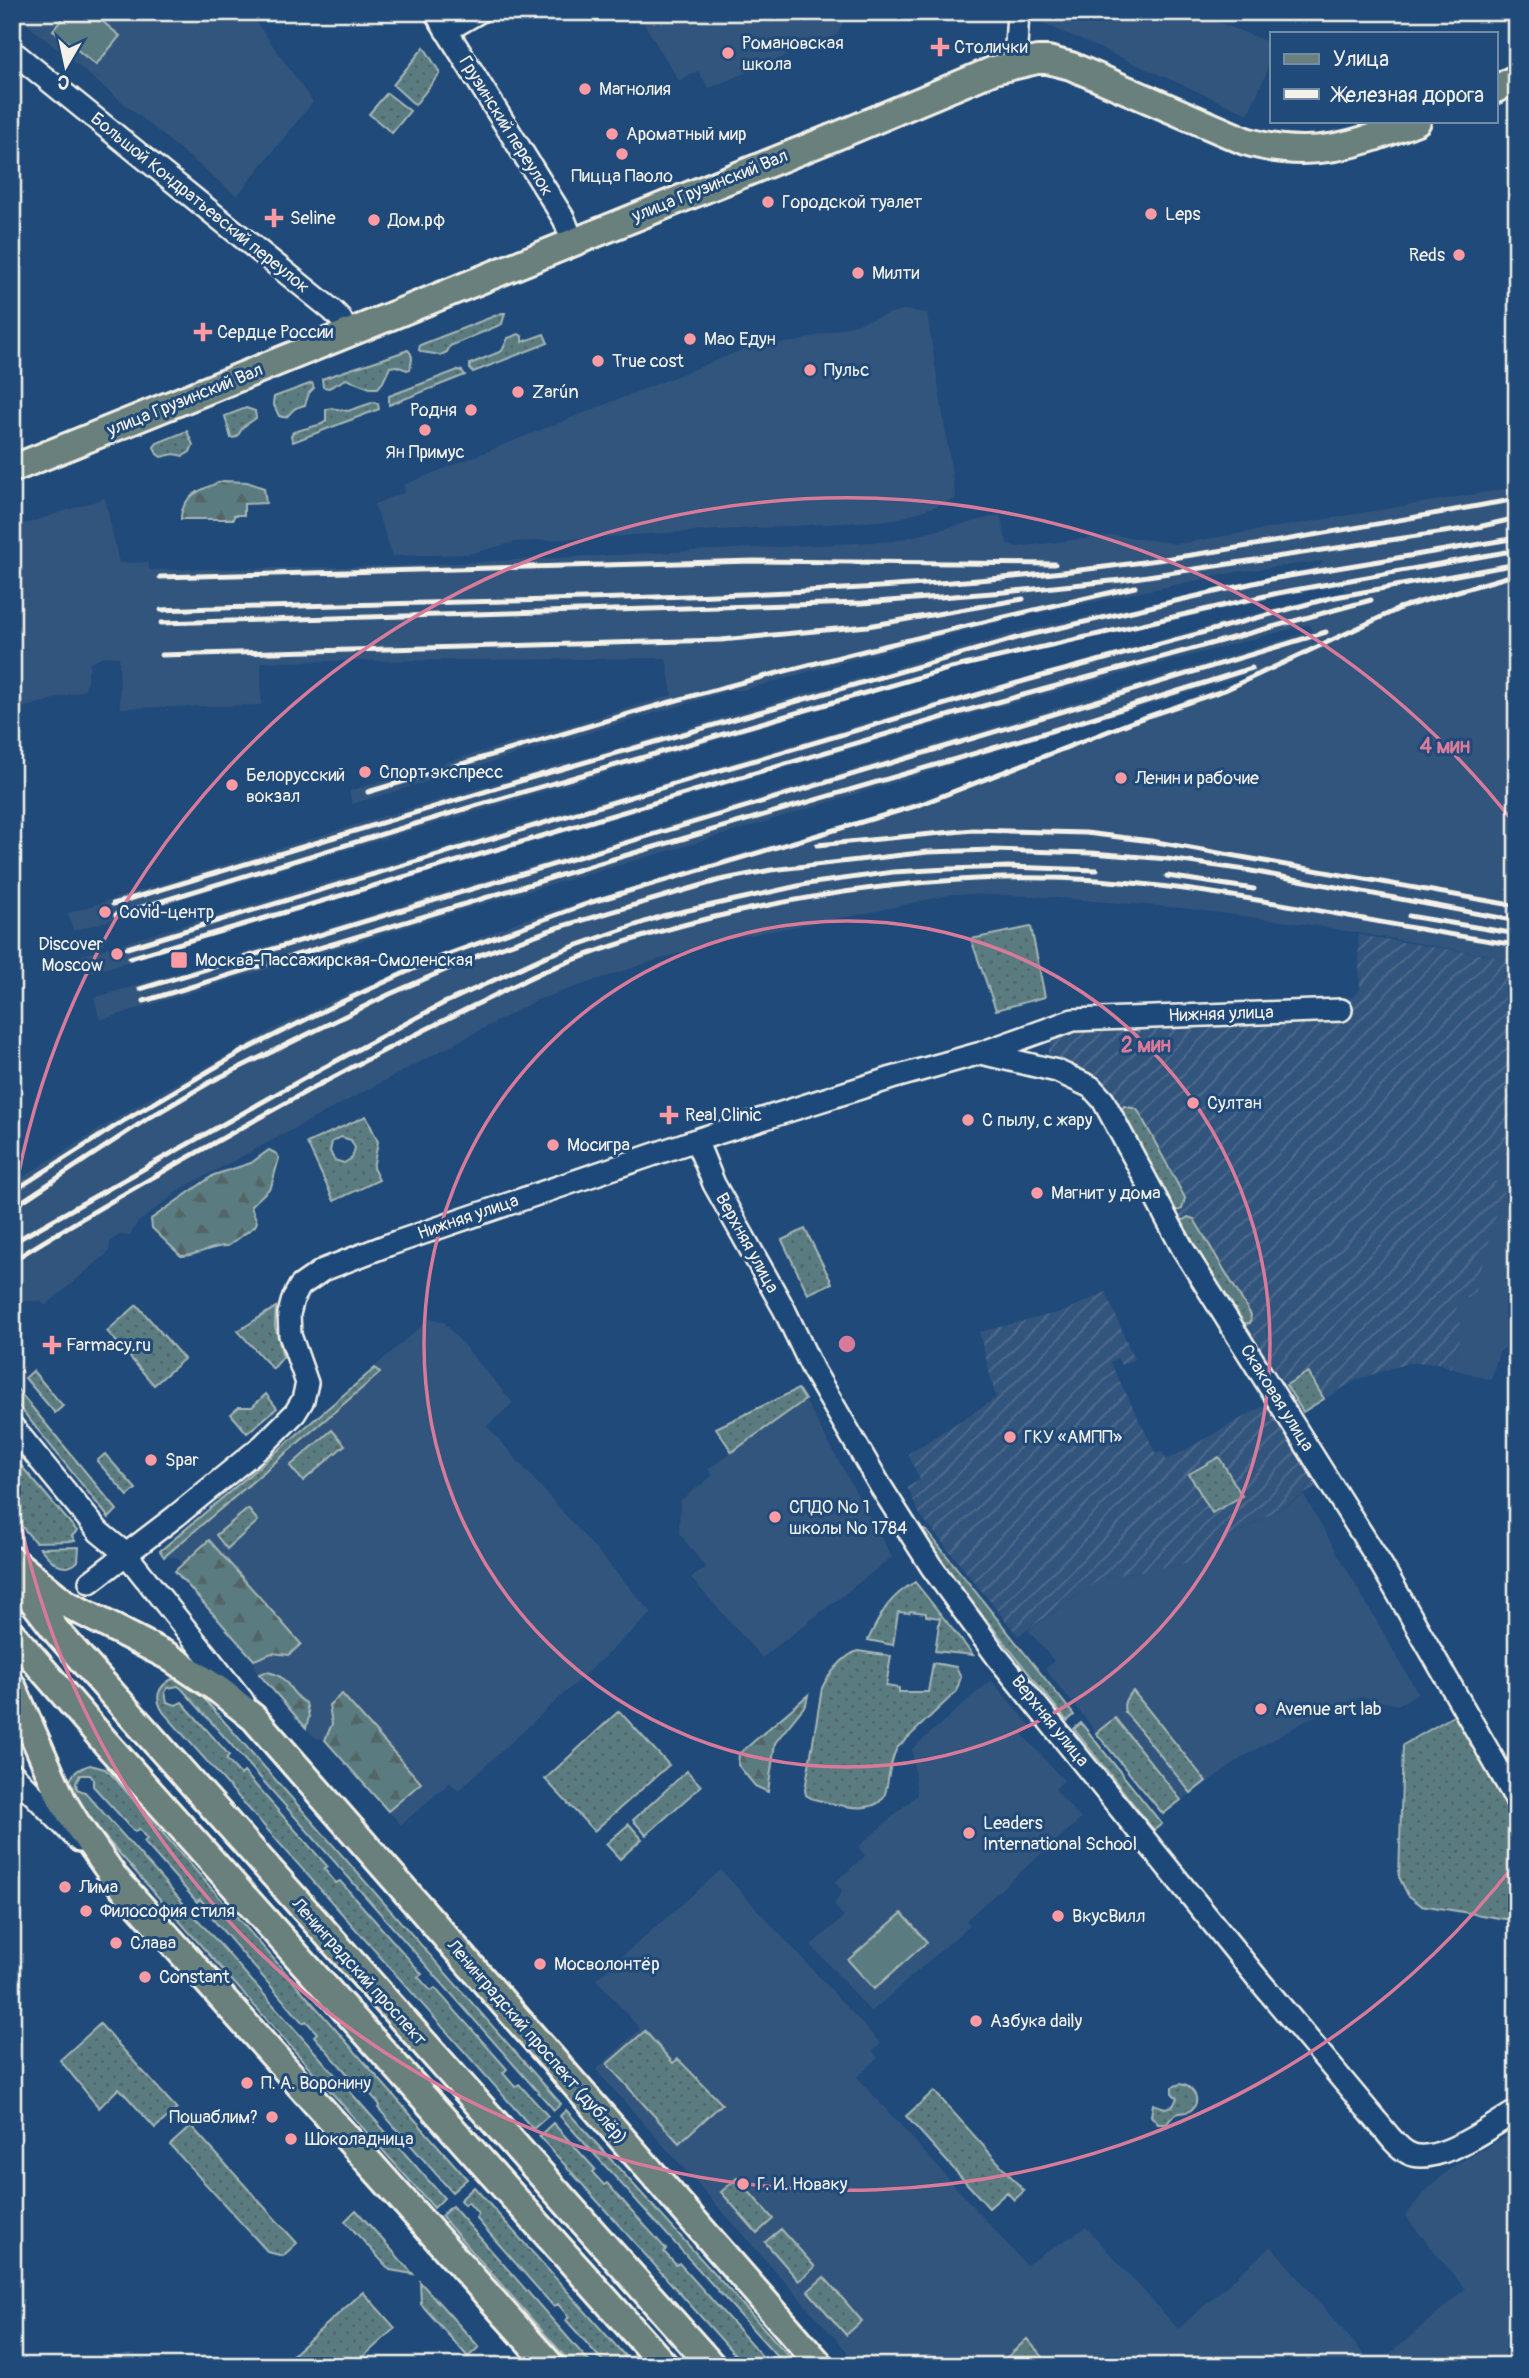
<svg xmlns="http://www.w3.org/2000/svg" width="1529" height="2378" viewBox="0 0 1529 2378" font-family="Pangolin,sans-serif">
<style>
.built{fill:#33547d}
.industrial{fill:url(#industrial-furrows)}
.grass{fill:url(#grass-dots);stroke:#a7b6b4;stroke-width:2;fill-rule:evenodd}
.forest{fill:url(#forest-firs);stroke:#a7b6b4;stroke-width:2}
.garden{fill:#5a7c81;stroke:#a7b6b4;stroke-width:2}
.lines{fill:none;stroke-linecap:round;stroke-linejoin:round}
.minor-casing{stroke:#f4f1e8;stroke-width:26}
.major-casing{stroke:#f4f1e8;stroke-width:32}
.minor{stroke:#1f4a7a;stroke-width:21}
.major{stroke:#6a807d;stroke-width:26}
.rail{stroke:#f4f1e8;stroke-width:5}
.ring{fill:none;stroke:#d87a9a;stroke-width:3.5}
.poi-dot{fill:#ff9aa2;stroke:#1f4a7a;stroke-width:2.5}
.labels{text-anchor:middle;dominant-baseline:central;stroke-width:6;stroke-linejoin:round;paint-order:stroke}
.poi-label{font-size:18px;fill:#f4f1e8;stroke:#1f4a7a;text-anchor:start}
.street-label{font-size:18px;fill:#f4f1e8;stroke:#1f4a7a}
.centre{fill:#d87a9a;stroke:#1f4a7a;stroke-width:3.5}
.ring-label{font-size:21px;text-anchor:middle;font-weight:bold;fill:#d87a9a;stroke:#1f4a7a;stroke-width:6;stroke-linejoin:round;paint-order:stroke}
</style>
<defs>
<pattern id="industrial-furrows" width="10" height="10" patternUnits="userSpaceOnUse" patternTransform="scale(1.75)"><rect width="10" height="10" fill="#33547d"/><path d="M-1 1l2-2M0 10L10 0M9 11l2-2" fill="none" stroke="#516d8f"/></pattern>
<pattern id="grass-dots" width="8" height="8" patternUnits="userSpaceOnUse" patternTransform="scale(1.75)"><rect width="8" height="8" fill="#5a7c81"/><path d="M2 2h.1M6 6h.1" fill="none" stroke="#526566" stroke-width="1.8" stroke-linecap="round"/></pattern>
<pattern id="forest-firs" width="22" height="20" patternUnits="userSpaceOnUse" patternTransform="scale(1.75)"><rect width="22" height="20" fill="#5a7c81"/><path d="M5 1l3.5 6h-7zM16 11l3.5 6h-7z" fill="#526566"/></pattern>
</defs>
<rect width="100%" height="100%" fill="#1f4a7a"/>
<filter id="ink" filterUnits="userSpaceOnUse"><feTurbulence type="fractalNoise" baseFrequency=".0143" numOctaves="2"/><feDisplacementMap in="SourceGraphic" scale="14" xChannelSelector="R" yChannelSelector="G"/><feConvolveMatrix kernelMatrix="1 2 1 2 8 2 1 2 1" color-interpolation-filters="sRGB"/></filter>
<g filter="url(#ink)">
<path class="built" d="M12 12H249L313 102 237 196Z
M637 12H849L837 35 709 88 698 71 679 81Z
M1039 12H1192L1271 43 1266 74 1248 114 1038 21Z
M902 310 927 313 956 499 895 520 515 542 469 554 393 556 374 504 405 492 403 485 752 346 796 342Z
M1517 487V960L1311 925 1182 908 1033 896 953 894 863 914 722 940 644 964 537 1000 173 1193 174 1195 137 1223 130 1236 119 1235 110 1241 109 1252 45 1306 40 1301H26L12 1310V1184L139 1104 274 1029 337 998 519 921 717 860 866 818 955 788 1244 678 1243 676 679 848 459 911 100 1020 94 998 1312 631 1309 624 943 722 86 974 79 956 891 715 1230 620 1345 591 1343 585 1283 596 954 670 73 931 68 913 400 811 1024 630 1312 568 1321 565 1322 561 1237 572 1021 617 847 661 744 690H732L352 804 349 791 672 695 666 658 261 662V705L120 708 119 657 103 656 90 663 85 690 12 711V528L105 498 119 563 148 562 149 570 396 566 894 541 1000 515 1007 543 1017 547 1116 535 1177 544Z
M1517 1140V1354L1511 1344 1499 1352 1491 1380 1451 1368 1464 1324 1453 1321 1460 1295 1472 1299 1505 1185 1493 1181 1501 1153 1512 1156Z
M431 1318 444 1322 513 1403 487 1426 652 1613 458 1791 450 1782 401 1825 325 1740 314 1737 255 1670 254 1660 175 1571 183 1564 177 1557H164L160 1551Z
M805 1400 892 1557 762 1658 691 1578 706 1568 679 1533 680 1501 712 1476 708 1469Z
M1304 1495 1418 1693 1398 1705 1362 1697 1309 1719 1243 1757 1163 1814 1045 1669 1054 1661 1028 1630 1104 1577 1184 1564Z
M991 1680 1031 1726 1022 1734 1064 1781 1055 1789 1081 1819 966 1920 970 1925 871 2012 811 1945 844 1917 834 1905 842 1891 835 1882 865 1856 858 1847 917 1795 912 1749Z
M721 1870 881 2044 873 2051 878 2058 857 2077 1026 2265 1086 2227 1178 2329 1271 2246 1374 2366H860L596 2070 640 2029 596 1979Z
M1517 2130V2366H1376L1465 2289 1405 2216 1425 2191 1452 2167Z"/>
<path class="industrial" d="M1358 935 1517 960V1140L1512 1156 1501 1153 1493 1181 1505 1185 1473 1299 1460 1296 1453 1320 1464 1324 1451 1368 1437 1363H1408L1356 1380 1303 1412 1286 1385 1237 1321 1170 1208 1122 1112 1111 1096 1096 1080 1079 1068 1047 1057 1059 1012 1343 1005 1360 990Z
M1106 1292 1134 1359 1121 1365 1117 1358 1110 1362 1156 1453 1162 1451 1167 1460 1267 1404 1320 1485 1184 1564 1104 1577 1018 1636 920 1515 907 1487 920 1480 908 1454 996 1398 979 1332 1065 1311Z"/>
<path class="grass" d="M424 47 440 73 415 105 393 85Z
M387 93 410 111 392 133 369 114Z
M502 313H505L502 324 450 346 447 352 441 355 422 352 419 350 420 345Z
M519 334 522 336V342L544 334 548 343 473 372 470 369V364L502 351 508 338Z
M408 350C414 356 412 361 410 369L407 370 396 366 390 367 383 382 378 388H370L346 379 329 388 323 387 322 379C351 368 379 361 408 350Z
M458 370 462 371 465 375 389 405V396Z
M312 383 314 388 309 393 305 405C301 406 295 408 293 410 287 416 288 419 279 416L273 403 274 397Z
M374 402 378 404 379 409 293 442 291 436 293 432 322 424 326 421V410L331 408 348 411Z
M246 408 255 411 256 418 243 427 237 437 231 438 225 416Z
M187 431 193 445 190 452 183 456 174 454 161 457 157 454 154 447 157 443Z
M1031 927 1045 997 996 1010 971 939Z
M1124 1106 1136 1109 1139 1112 1185 1198 1182 1209 1177 1211 1170 1208 1121 1111Z
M366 1116 378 1142 373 1168 379 1180 334 1201 307 1143ZM341 1137 351 1140 355 1148 352 1158 344 1163 334 1160 330 1151 332 1142Z
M1188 1217 1194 1219 1251 1315 1250 1323 1241 1324 1181 1227 1182 1221Z
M805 1229 832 1283 808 1294 782 1240Z
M137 1305 184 1359 154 1385 107 1331Z
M276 1307 275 1326 283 1357 273 1369 238 1331Z
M375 1368 380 1373 164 1557 160 1551Z
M33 1371 63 1406 55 1413 25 1378Z
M1308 1372 1324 1399 1303 1412 1286 1385Z
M12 1383 117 1510 109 1518 12 1398Z
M798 1389 805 1400 732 1452 716 1428Z
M266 1394 277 1408 247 1433 231 1414 239 1407H252Z
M332 1430 345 1445 303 1481 290 1466Z
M105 1454 136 1489 128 1496 97 1461Z
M12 1455 77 1531 72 1536 75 1541 35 1542 12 1515Z
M1219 1457 1242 1496 1212 1513 1189 1474Z
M248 1509 258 1521 227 1549 216 1535Z
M924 1530 927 1531 1074 1715 1067 1721 921 1538 920 1533Z
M79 1547 78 1561C63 1576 50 1560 40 1548Z
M915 1582 973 1655 935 1651 940 1618 926 1616V1613L910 1611 909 1613 898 1612 893 1645 868 1640C881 1614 888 1597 915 1582Z
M858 1651 891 1656 886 1686 899 1688V1692H928L933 1663 956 1667 961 1677 956 1692 897 1748C890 1761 889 1775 886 1790 880 1820 833 1803 813 1799L806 1795 805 1790 822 1688C828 1675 844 1655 858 1651Z
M172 1679 180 1680 193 1686 561 2104 554 2110 182 1689 178 1686 168 1688 165 1692 167 1702 176 1705 182 1702 229 1755 226 1759 241 1775 244 1772 327 1866 324 1869 336 1883 340 1881 422 1974 418 1977 431 1991 435 1988 507 2069 503 2073 515 2087 519 2084 548 2116 533 2129 164 1713C154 1699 157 1687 172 1679Z
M1133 1691 1206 1781 1191 1793 1125 1712C1122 1702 1127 1697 1133 1691Z
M619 1711 669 1765 594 1831 545 1779Z
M1455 1715 1517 1827V1921L1421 1905 1408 1895 1399 1877 1403 1745Z
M1115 1718 1181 1800 1163 1814 1096 1733Z
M1081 1723 1162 1824 1154 1830 1074 1729Z
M90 1765 105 1769 111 1774 467 2179 452 2192 378 2108 380 2105 369 2092 366 2095 314 2036 317 2033 306 2021 303 2023 210 1916 212 1913 200 1899 197 1902 144 1842 147 1839 139 1829 135 1832 93 1786V1779L90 1775H80L76 1783 77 1789 85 1792 444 2198 434 2208 72 1800C66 1781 70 1771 90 1765Z
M687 1771 701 1786 646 1835 633 1820Z
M629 1824 642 1839 620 1859 606 1844Z
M100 2024 177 2109 155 2128 119 2088 99 2108 60 2060Z
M645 2031 673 2063 678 2059 722 2104 679 2143 607 2064Z
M1180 2084C1192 2086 1203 2099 1191 2110 1186 2114 1180 2111 1175 2115 1171 2117 1169 2121 1167 2124H1158L1151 2116 1153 2104 1165 2108 1173 2106 1177 2098 1172 2093V2087Z
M934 2091 1024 2191 1014 2200 1007 2192 989 2208 906 2116Z
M566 2110 798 2366H786L560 2116Z
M553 2123 595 2169 592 2172 604 2185 607 2183 666 2249 664 2252 676 2265 679 2263 763 2357 761 2360 766 2366H745L539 2136Z
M191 2126 297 2243 283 2256 268 2252 170 2145Z
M737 2178 773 2219 757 2233 721 2192Z
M474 2187 634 2366H607L566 2320 569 2317 558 2304 554 2307 476 2218 479 2215 468 2202 464 2205 460 2200Z
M452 2206 593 2366H573L441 2216Z
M356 2210 413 2274 390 2270 345 2221Z
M781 2229 815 2267 799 2281 765 2242Z
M824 2277 862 2321 846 2335 808 2291Z
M420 2282 479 2347 468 2357 421 2304Z
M363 2292 395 2328 353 2366H280Z
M1027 2339 1051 2366H1009L1004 2360Z"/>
<path class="forest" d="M223 481 247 482 264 488 266 503 244 504V515H234V519H181C181 495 204 488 223 481Z
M269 1150 277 1154 279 1158 271 1187 251 1206 257 1222 255 1226 228 1246C212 1245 198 1256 181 1256L152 1228 151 1219 214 1175 251 1163Z
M209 1540 301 1644 289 1655 272 1653 254 1660 175 1571Z
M266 1672C291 1675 286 1692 306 1703L309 1717 306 1728 259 1674Z
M342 1694 421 1783 388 1811 325 1740 332 1724 329 1705Z
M808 1695 806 1704 775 1743 768 1792 755 1786 738 1765 739 1754Z"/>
<path class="garden" d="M68 12H91L120 36 96 65 53 30Z
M902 1913 927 1942 874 1989 848 1960Z"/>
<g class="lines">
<g class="minor-casing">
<path id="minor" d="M435 12 564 219 573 242
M1018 12 1016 46 1019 63
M446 31 479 12
M12 51 332 310 340 318 348 333
M981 1053 1073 1020 1341 1010
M696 1140 714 1184 784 1309 813 1370 881 1487 931 1566 998 1658 1258 1979 1381 2126C1389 2136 1397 2147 1408 2153 1436 2168 1492 2125 1517 2111
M12 1426 99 1532 126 1554 243 1701
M90 1582 176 1516 263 1445 295 1413 303 1400 307 1383 290 1335 289 1314 293 1299 300 1286 323 1270 388 1245 696 1140 892 1078 981 1053 1057 1071 1091 1087 1103 1100 1183 1249 1382 1566 1517 1801
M12 1773 79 1841"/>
</g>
<g class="major-casing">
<path id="major" d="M1496 89 1517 78
M12 469 844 133 994 70 1037 60H1048L1071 66 1245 141C1309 161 1357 145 1417 121
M12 1560 65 1603 168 1656 219 1690 254 1718 821 2366
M13 1575 58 1633 712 2366
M12 1634 106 1743 665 2366
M12 1686 62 1800 76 1823 114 1877 551 2366"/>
</g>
<use href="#minor" class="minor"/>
<use href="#major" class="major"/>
<path class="rail" d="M160 577 754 561 1055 564
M1399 608 1517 574
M161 610C441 600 723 602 1002 578 1175 563 1346 529 1517 499
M161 623 863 603 1005 592 1121 580 1478 527 1517 518
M161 655 721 640 868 626 1023 599
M368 792C456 766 544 739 632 713 798 665 967 625 1135 587
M817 845 973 830 1086 833 1151 841 1517 906
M1167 876 1254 889
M113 904 530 778 1024 636 1271 579 1517 538
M116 915 468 808 951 668 1278 593 1517 550
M1409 916 1517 934
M127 948 704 775 1031 679 1330 598 1517 564
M130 958 961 712 1371 600
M140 989 1326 632
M144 1001 610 860 1041 734 1252 668
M12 1192 125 1120 243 1051 335 1005 435 959 592 902 919 805 1137 720 1225 690 1407 605
M12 1208 147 1119 212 1081 390 994 482 954 556 928 720 880 771 870 928 852 992 850 1092 853 1168 859 1246 870 1517 921
M12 1243 312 1074 442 1004 546 956 662 916 807 884 893 872 949 869 1008 867 1097 870
M12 1261C110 1200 210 1145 311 1089 365 1060 420 1032 475 1005 499 994 523 980 547 970 710 905 922 868 1097 880 1239 890 1377 925 1517 945"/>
</g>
</g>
<g class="ring">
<circle cx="847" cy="1344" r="423"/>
<path d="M1514 1865A846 846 0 0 1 13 1484M13 1204A846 846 0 0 1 1514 823"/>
</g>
<g class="poi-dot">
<path d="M936.5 36.5h7v7h7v7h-7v7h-7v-7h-7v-7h7z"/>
<circle cx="728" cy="53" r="7"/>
<circle cx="585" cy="89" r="7"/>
<circle cx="612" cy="134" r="7"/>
<circle cx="622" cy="154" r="7"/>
<circle cx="768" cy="202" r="7"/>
<circle cx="1151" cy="214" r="7"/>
<path d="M270.5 207.5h7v7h7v7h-7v7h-7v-7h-7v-7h7z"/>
<circle cx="374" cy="220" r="7"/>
<circle cx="1459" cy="255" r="7"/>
<circle cx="858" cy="273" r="7"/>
<path d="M199.5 321.5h7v7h7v7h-7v7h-7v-7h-7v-7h7z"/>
<circle cx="690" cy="339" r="7"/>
<circle cx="598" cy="361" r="7"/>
<circle cx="810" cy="370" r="7"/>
<circle cx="518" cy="392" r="7"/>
<circle cx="471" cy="410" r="7"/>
<circle cx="425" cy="430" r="7"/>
<circle cx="365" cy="772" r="7"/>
<circle cx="1121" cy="778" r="7"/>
<circle cx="232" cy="785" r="7"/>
<circle cx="105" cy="912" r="7"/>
<circle cx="117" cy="954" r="7"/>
<rect x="170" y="951" width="18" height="18" rx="3.5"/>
<circle cx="1193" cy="1103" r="7"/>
<path d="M665.5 1104.5h7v7h7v7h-7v7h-7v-7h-7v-7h7z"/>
<circle cx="968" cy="1120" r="7"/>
<circle cx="553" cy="1145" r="7"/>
<circle cx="1037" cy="1193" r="7"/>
<path d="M48.5 1334.5h7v7h7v7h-7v7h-7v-7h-7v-7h7z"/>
<circle cx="1010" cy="1437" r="7"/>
<circle cx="151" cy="1460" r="7"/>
<circle cx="775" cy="1517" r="7"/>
<circle cx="1261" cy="1709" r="7"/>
<circle cx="969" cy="1833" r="7"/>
<circle cx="65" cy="1887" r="7"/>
<circle cx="86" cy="1911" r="7"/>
<circle cx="1058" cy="1916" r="7"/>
<circle cx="116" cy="1943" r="7"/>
<circle cx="540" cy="1964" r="7"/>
<circle cx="145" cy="1977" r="7"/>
<circle cx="976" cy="2021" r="7"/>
<circle cx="247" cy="2083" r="7"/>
<circle cx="272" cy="2117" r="7"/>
<circle cx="291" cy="2139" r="7"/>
<circle cx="743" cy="2184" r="7"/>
</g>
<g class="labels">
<g class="poi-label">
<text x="742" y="43">Романовская<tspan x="742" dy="21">школа</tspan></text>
<text x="954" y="47">Столички</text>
<text x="599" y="89">Магнолия</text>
<text x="626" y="134">Ароматный мир</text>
<text x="622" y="176" text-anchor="middle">Пицца Паоло</text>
<text x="782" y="202">Городской туалет</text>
<text x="1165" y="214">Leps</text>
<text x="290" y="218">Seline</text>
<text x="388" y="220">Дом.рф</text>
<text x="1445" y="255" text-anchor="end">Reds</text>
<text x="872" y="273">Милти</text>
<text x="217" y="332">Сердце России</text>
<text x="704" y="339">Мао Едун</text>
<text x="612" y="361">True cost</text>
<text x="824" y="370">Пульс</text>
<text x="532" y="392">Zarún</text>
<text x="457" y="410" text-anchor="end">Родня</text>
<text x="425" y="452" text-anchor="middle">Ян Примус</text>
<text x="379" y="772">Спорт экспресс</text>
<text x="246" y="775">Белорусский<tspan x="246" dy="21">вокзал</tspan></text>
<text x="1135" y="778">Ленин и рабочие</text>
<text x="119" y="912">Covid-центр</text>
<text x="103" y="944" text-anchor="end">Discover<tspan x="103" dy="21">Moscow</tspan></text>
<text x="195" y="960">Москва-Пассажирская-Смоленская</text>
<text x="1207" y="1103">Султан</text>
<text x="685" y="1115">Real Clinic</text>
<text x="982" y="1120">С пылу, с жару</text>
<text x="567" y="1145">Мосигра</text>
<text x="1051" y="1193">Магнит у дома</text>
<text x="66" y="1345">Farmacy.ru</text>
<text x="1024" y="1437">ГКУ «АМПП»</text>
<text x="165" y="1460">Spar</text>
<text x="789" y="1507">СПДО № 1<tspan x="789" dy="21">школы № 1784</tspan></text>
<text x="1275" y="1709">Avenue art lab</text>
<text x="983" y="1823">Leaders<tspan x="983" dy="21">International School</tspan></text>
<text x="79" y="1887">Лима</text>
<text x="100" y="1911">Философия стиля</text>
<text x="1072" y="1916">ВкусВилл</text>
<text x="130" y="1943">Слава</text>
<text x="554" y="1964">Мосволонтёр</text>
<text x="159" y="1977">Constant</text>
<text x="990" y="2021">Азбука daily</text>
<text x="261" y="2083">П. А. Воронину</text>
<text x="258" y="2117" text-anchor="end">Пошаблим?</text>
<text x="305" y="2139">Шоколадница</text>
<text x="757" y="2184">Г. И. Новаку</text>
</g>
<g class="street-label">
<text transform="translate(506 126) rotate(58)">Грузинский переулок</text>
<text transform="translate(710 186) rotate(-22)">улица Грузинский Вал</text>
<text transform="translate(200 203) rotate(39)">Большой Кондратьевский переулок</text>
<text transform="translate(185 400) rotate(-22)">улица Грузинский Вал</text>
<text transform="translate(1221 1014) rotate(-2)">Нижняя улица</text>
<text transform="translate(468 1217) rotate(-19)">Нижняя улица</text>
<text transform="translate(747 1243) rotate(61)">Верхняя улица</text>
<text transform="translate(1277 1398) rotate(58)">Скаковая улица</text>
<text transform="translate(1050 1721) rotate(51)">Верхняя улица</text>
<text transform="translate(359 1972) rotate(48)">Ленинградский проспект</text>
<text transform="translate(537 2042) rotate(49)">Ленинградский проспект (дублёр)</text>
</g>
</g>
<circle cx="847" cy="1344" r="10" class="centre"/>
<g class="ring-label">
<text x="1445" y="753">4 мин</text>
<text x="1146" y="1052">2 мин</text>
</g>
<rect width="1529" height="2378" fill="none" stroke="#1f4a7a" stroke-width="42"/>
<rect x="21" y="21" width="1487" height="2336" fill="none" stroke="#f4f1e8" stroke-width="2.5" filter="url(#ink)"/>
<rect x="1270" y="32" width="228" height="91" fill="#1f4a7a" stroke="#748da6" stroke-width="2"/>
<rect x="1284" y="54" width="35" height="10" fill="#6a807d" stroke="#748da6" stroke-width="2"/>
<text x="1333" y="66" font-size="21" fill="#f4f1e8">Улица</text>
<rect x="1284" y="89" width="35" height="10" fill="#f4f1e8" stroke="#748da6" stroke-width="2"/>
<text x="1333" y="102" font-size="21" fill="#f4f1e8">Железная дорога</text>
<g transform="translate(66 66) rotate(189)" stroke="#1f4a7a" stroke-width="5" paint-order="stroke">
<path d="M0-5L12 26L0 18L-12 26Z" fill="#f4f1e8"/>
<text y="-10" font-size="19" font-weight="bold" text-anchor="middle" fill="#f4f1e8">С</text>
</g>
</svg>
